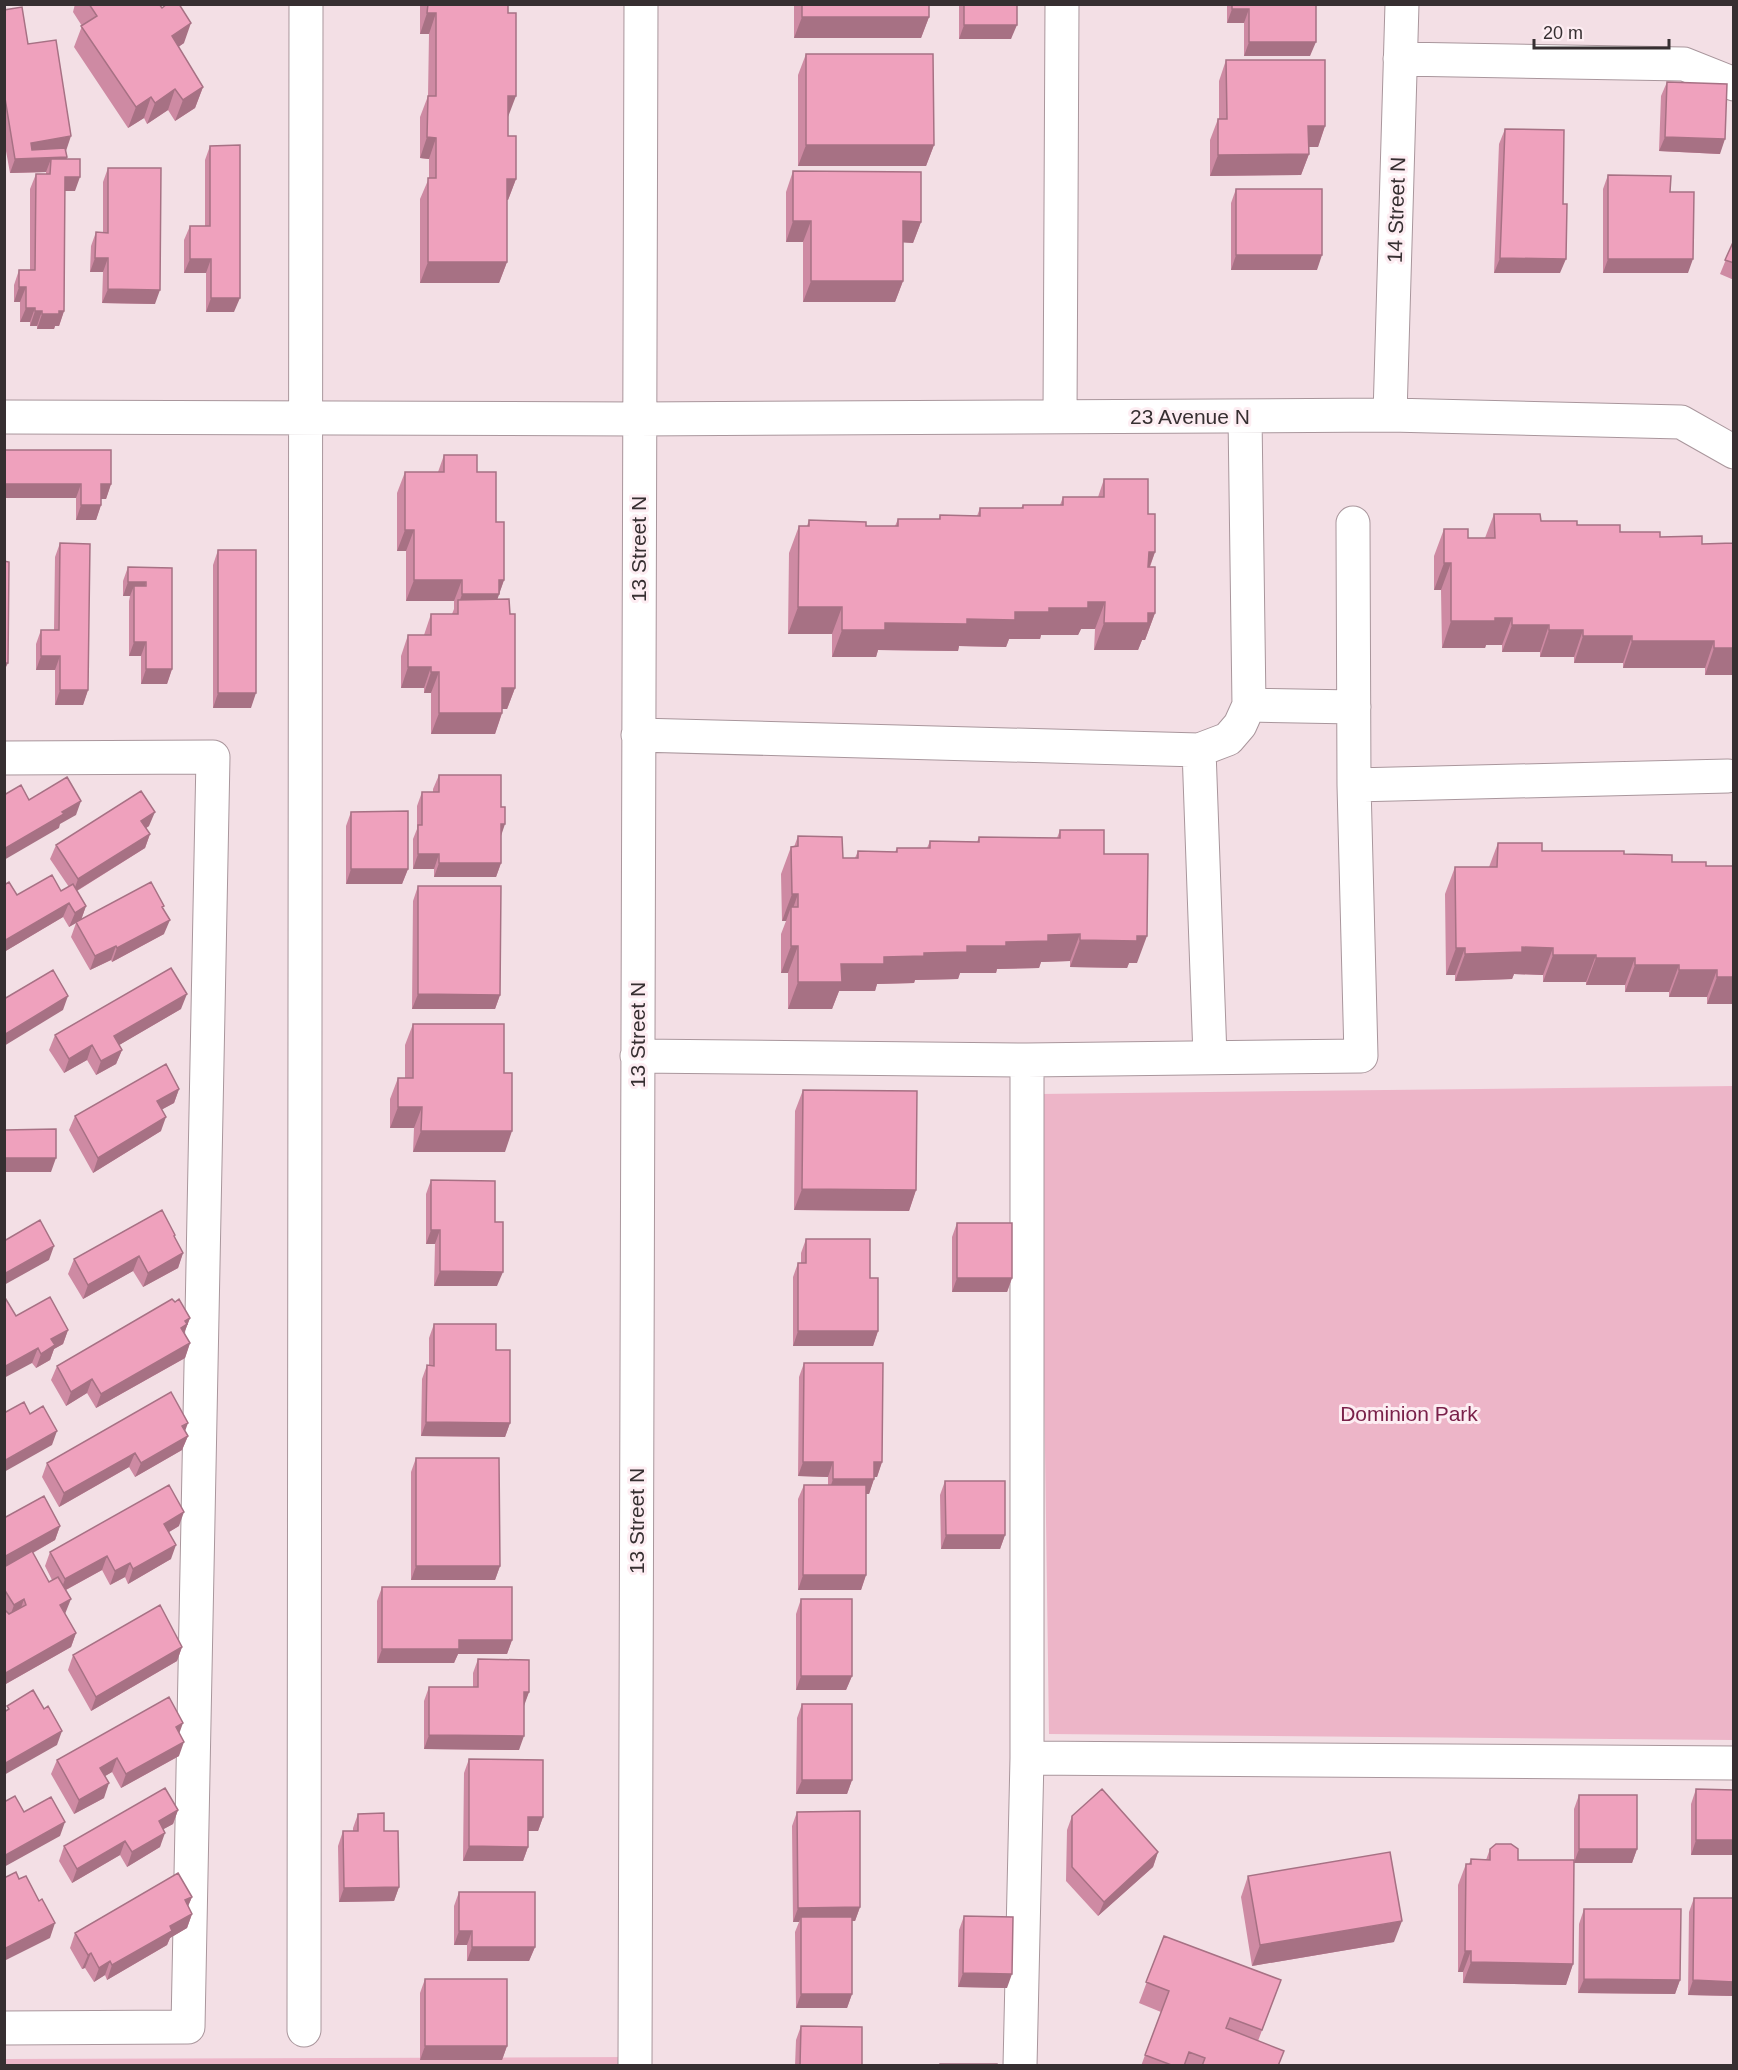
<svg xmlns="http://www.w3.org/2000/svg" width="1738" height="2070" viewBox="0 0 1738 2070" font-family="Arial,sans-serif">
<style>
.green{fill:#edb5c8}
.lines{fill:none;stroke-linecap:round;stroke-linejoin:round}
.minor-casing{stroke:#a9969c;stroke-width:35}
.minor{stroke:#fff;stroke-width:33}
.wall{fill:#ce8aa3}
.shaded-wall{fill:#a77184}
.building{fill:#efa1bd;stroke:#a77184;stroke-width:1.5}
.labels{text-anchor:middle;dominant-baseline:central;stroke-width:6;stroke-linejoin:round;paint-order:stroke}
.street-label{font-size:21px;fill:#362f31;stroke:#fdedf2}
.park-label{font-size:21px;fill:#7a214a;stroke:#fdedf2}
</style>
<rect width="100%" height="100%" fill="#f3dfe5"/>
<path class="green" d="M1733 1086V1740L1049 1734 1040 1094Z
M635 2057V2066H5L4 2059Z"/>
<g class="lines">
<g class="minor-casing">
<path id="minor" d="M1400 59 1684 64 1734 84
M1390 415 1402 4
M4 417 638 419 1390 415 1681 422 1734 452
M1060 417 1062 4
M1249 705 1354 707
M638 735 1199 750 1228 739 1240 725 1249 705 1245 416
M1199 750 1210 1057
M4 758 213 757 188 2027 4 2028
M1354 785 1728 776
M637 1056 1027 1060 1361 1056 1354 785 1353 523
M1027 1758 1734 1763
M304 2030 306 4
M635 2066 641 4
M1020 2066 1027 1758V1060"/>
</g>
<use href="#minor" class="minor"/>
</g>
<path class="wall" d="M75 4H159L184 43 178 47 203 87 195 108 175 121 168 110 147 124 144 118 128 128 74 47 82 26 73 12Z
M420 4H508V136L516 179 508 200H507V262L499 283H420V199L429 178V159L420 158V117L428 96 429 34H420Z
M794 4H929V17L921 38H794Z
M959 4H1017L1011 39H959Z
M1227 4H1316L1310 56H1244V23H1227Z
M4 10 28 44 66 151 67 159 75 191H65L64 311 59 326H55L54 329H37V326H30V322H20V302H14V285L19 270H30V189L36 174H46V172L10 173 4 140Z
M806 54 934 145 926 166H798V75Z
M1226 60 1325 126 1318 147H1309V154L1301 175 1210 176V140L1218 119H1219V81Z
M1667 82 1720 154 1659 151 1661 96Z
M1505 129 1560 273H1494L1499 144Z
M210 146 234 312H206V273H184V240L190 226H205V160Z
M108 168 155 304 102 303 103 272H90L91 246 96 232H103V182Z
M793 171 921 222 913 243 903 242V281L895 302H803V242H786V192Z
M1608 175 1670 192 1688 273H1603V189Z
M1236 189 1317 270H1231V203Z
M1734 240V280L1720 274Z
M4 450 111 484 106 499H101V505L96 520H76V498Z
M444 455 477 472 496 522 504 580 497 599 515 688 507 709H502V713L495 734H431V693H424V688H401V656L408 635H424L431 614H452L454 609V601H406V551H397V493L405 472H438Z
M1104 479 1148 514 1155 552 1150 567 1155 613 1145 640H1142L1138 650H1094L1095 629H1081L1078 635H1041L1040 639H1009L1006 647 959 646 958 651 878 650 876 657H832V634H788L789 553 799 526H807L809 520 866 526H895L898 519H939L940 515 977 516 980 508H1021L1023 505H1060L1063 497H1098Z
M1494 514 1541 521 1577 525 1702 544 1732 543 1734 539V675H1705V668H1623V663H1574V657H1540V652H1502V645H1486L1485 648H1442L1441 590H1434V556L1444 529 1468 538H1485Z
M60 543 88 690 83 705H55V670H36V644L41 630H54L55 557Z
M218 550 251 708H213V565Z
M128 567 172 568V669L167 684H141V656H129V601L130 596H123V581Z
M439 775 501 835V863L496 877H434V869H413V839L417 829V806L422 792H433V789Z
M351 812 408 869 402 884H346V826Z
M149 826 146 828 150 834 145 848 77 891 86 906 81 920 163 909 164 934 112 962 111 960 90 970 71 937 76 923 69 927 63 917 4 952V885L17 895 61 891 69 887 50 859 56 845Z
M1060 830 1104 854 1137 963H1129L1127 968 1070 967V961L1041 962 1039 968 997 969 996 973H960L958 979 915 980 914 983 877 984 875 991H839L832 1009H788V973H781V934L786 921H782L781 874 791 847H794L798 836 843 858H855L858 851 895 852 897 848H927L930 841 977 842 979 837 1057 838Z
M1498 843 1542 851 1624 854 1672 862 1706 866 1734 1004H1707V997H1669V992H1625V985H1586V982H1543V975L1514 974 1512 979 1455 981V975H1446L1445 894 1455 867H1489Z
M418 886 500 995 495 1009H412L413 901Z
M181 1009 119 1045 122 1050 116 1064 96 1075 87 1060 64 1073 49 1050 55 1035Z
M413 1024 504 1073 505 1152H413L414 1128H390V1099L398 1078H405V1045Z
M179 1089 174 1103 162 1109 161 1131 93 1173 69 1130 75 1116Z
M803 1090 916 1190 909 1211 794 1210 795 1111Z
M431 1180 495 1222 497 1286H434L435 1244H426V1194Z
M957 1223 1012 1278 1007 1292H952V1237Z
M175 1235 174 1238 183 1253 178 1268 143 1287 133 1271 83 1299 68 1274 74 1259Z
M806 1239 870 1278 878 1331 873 1346H793V1277L798 1263H801V1253Z
M16 1316 68 1330 63 1344 54 1349 50 1360 36 1368 32 1363Z
M190 1318 184 1333 190 1343 185 1358 96 1408 87 1393 66 1406 51 1380 57 1366Z
M434 1324 496 1350 510 1423 505 1437 421 1436 422 1379 427 1365H429V1338Z
M804 1363 882 1462 877 1477H874V1479L869 1494H866V1575L861 1590H798V1499L804 1485H828V1477L798 1476 799 1377Z
M185 1431 188 1436 182 1450 135 1477 129 1467 59 1507 42 1477 47 1463Z
M416 1458 500 1566 495 1580H411V1472Z
M945 1481 1005 1535 1000 1549H941L940 1495Z
M4 1518 60 1526 55 1540 33 1553 49 1582 52 1580 45 1566 50 1552 179 1526 169 1532 171 1559 128 1584 125 1577 110 1585 102 1570 66 1590 65 1614 76 1633 71 1647 4 1685Z
M382 1587 512 1640 507 1654H458L454 1663H377V1601Z
M801 1599 852 1676 846 1690H796V1614Z
M182 1647 177 1661 91 1711 68 1670 73 1655Z
M478 1659 529 1692 524 1704 519 1750 424 1749V1701L429 1687H473V1673Z
M802 1704 852 1780 847 1794H796L797 1718Z
M179 1732V1756L121 1788 112 1772 105 1776 104 1798 74 1814 51 1774 57 1760Z
M469 1759 543 1817 538 1831H528V1847L523 1861H463L464 1773Z
M1696 1789 1734 1855H1691V1804Z
M1579 1795 1637 1849 1632 1863H1574L1573 1964 1566 1985 1463 1983V1972H1458V1885L1466 1864H1469L1471 1859 1486 1860 1490 1849 1518 1860H1574V1809Z
M178 1810 173 1824 163 1829 160 1847 127 1867 120 1855 72 1883 59 1861 64 1846Z
M797 1812 860 1907 855 1921H852V1994L847 2008H796L795 1932 799 1922H793L792 1826Z
M358 1814 384 1831 399 1887 394 1901 339 1902 338 1846 343 1831H353V1828Z
M1072 1816 1158 1852 1153 1867 1098 1916 1066 1881 1067 1830Z
M1248 1876 1394 1942 1252 1966 1241 1897Z
M459 1892 535 1947 529 1961H467V1945H454V1906Z
M192 1897 188 1906 192 1914 187 1928 170 1938 167 1945 107 1980 105 1975 94 1982 85 1968 82 1969 70 1948 75 1933Z
M1694 1898H1734V1996L1688 1995 1689 1912Z
M1584 1909 1680 1980 1675 1994 1578 1993 1579 1924Z
M964 1916 1007 1988 958 1987 959 1930Z
M1164 1936 1281 1980 1258 2041 1278 2066H1141L1161 2012 1139 2003Z
M425 1979 507 2046 502 2060H420V1993Z
M801 2026 862 2066H795L796 2040Z"/>
<path class="shaded-wall" d="M1232 9H1249L1244 23H1227Z
M427 13H436L429 34H420Z
M802 17H929L921 38H794Z
M191 23 184 43 164 57 172 36Z
M964 25H1017L1011 39H959Z
M1249 42H1316L1310 56H1244Z
M203 87 195 108 175 121 183 100Z
M175 89 168 110 147 124 155 103Z
M508 96H516L508 117Z
M151 97 144 118 128 128 136 107Z
M1308 126H1325L1318 147H1301Z
M71 136 66 151 26 157 31 143Z
M427 137 436 138 429 159 420 158Z
M1665 137 1725 139 1720 154 1659 151Z
M806 145H934L926 166H798Z
M1309 154 1301 175 1210 176 1218 155Z
M67 157 62 171 51 159 46 172 10 173 15 159Z
M65 177H80L75 191H60Z
M507 179H516L508 200H499Z
M793 221H811L803 242H786Z
M903 221 921 222 913 243 895 242Z
M1236 255H1322L1317 270H1231Z
M95 258H108L103 272H90Z
M1500 258 1566 259 1560 273H1494Z
M190 259H211L206 273H184Z
M1608 259H1693L1688 273H1603Z
M428 262H507L499 283H420Z
M811 281H903L895 302H803Z
M19 287H26L20 302H14Z
M108 289 160 290 155 304 102 303Z
M211 298H240L234 312H206Z
M26 308H35L30 322H20Z
M35 311H42L37 326H30Z
M59 311H64L59 326H55L54 329H37L42 314Z
M4 484H81L76 498H4Z
M101 484H111L106 499H96Z
M81 505H101L96 520H76Z
M405 530H414L406 551H397Z
M1149 552H1155L1145 579Z
M1444 563H1451L1441 590H1434Z
M414 580H462L454 601H406Z
M499 580H504L492 615 458 606 462 594Z
M128 582H146L141 596 134 586 130 596H123Z
M1088 602H1105L1095 629H1081L1078 635H1041L1040 639H1009L1006 647 959 646 958 651 878 650 876 657H832L842 630 885 623 967 619Z
M798 607H842L832 634H788Z
M1148 613H1155L1145 640H1142L1138 650H1094L1104 623Z
M1495 618H1512L1502 645H1486L1485 648H1442L1451 621Z
M1512 625H1549L1540 652H1502Z
M1549 630H1583L1574 657H1540Z
M1583 636H1632L1623 663H1574Z
M1632 641H1714L1705 668H1623Z
M134 642H146L141 656H129Z
M1714 648H1734V675H1705Z
M41 656H60L55 670H36Z
M4 663H8L4 671Z
M408 667H431L424 688H401Z
M146 669H172L167 684H141Z
M431 672H439L431 693H424Z
M502 688H515L507 709H495Z
M60 690H88L83 705H55Z
M218 693H256L251 708H213Z
M439 713H502L495 734H431Z
M81 801 76 815 60 824 59 828 4 860V849L62 812Z
M155 812 149 826 136 835 141 821Z
M501 824H505L500 839Z
M150 834 145 848 73 893 78 879Z
M418 854H439L434 869H413Z
M439 863H501L496 877H434Z
M351 869H408L402 884H346Z
M792 894H798L791 914V907L786 921H782Z
M69 903 63 917 4 952V941Z
M86 906 81 920 69 927 75 913Z
M170 920 164 934 112 962 117 948Z
M1080 934 1070 961 1041 962 1039 968 997 969 996 973H960L958 979 915 980 914 983 877 984 875 991H839L832 1009H788L798 982 841 964 884 957 924 953 967 946 1006 942 1048 935Z
M1137 936H1147L1137 963H1129L1127 968 1070 967 1080 940Z
M116 946 111 960 90 970 95 956Z
M791 946H798L788 973H781Z
M1522 947 1553 948 1543 975 1514 974 1512 979 1455 981 1465 954Z
M1456 948H1465L1455 975H1446Z
M1553 955H1596L1586 982H1543Z
M1596 958H1635L1625 985H1586Z
M1635 965H1679L1669 992H1625Z
M1679 970H1717L1707 997H1669Z
M1717 977H1734V1004H1707Z
M187 994 181 1009 109 1051 114 1036Z
M418 994 500 995 495 1009H412Z
M68 996 63 1010 4 1046V1035Z
M92 1045 87 1060 64 1073 69 1059Z
M122 1050 116 1064 96 1075 101 1061Z
M179 1089 174 1103 152 1115 157 1101Z
M398 1107H422L414 1128H390Z
M166 1117 161 1131 93 1173 98 1158Z
M421 1131H512L505 1152H413Z
M4 1158H56L51 1172H4Z
M802 1189 916 1190 909 1211 794 1210Z
M431 1230H440L435 1244H426Z
M54 1246 49 1260 4 1285V1274Z
M183 1253 178 1268 143 1287 148 1273Z
M139 1256 133 1271 83 1299 88 1285Z
M440 1271 503 1272 497 1286H434Z
M957 1278H1012L1007 1292H952Z
M190 1318 182 1339 181 1328 185 1321Z
M68 1330 63 1344 54 1349 50 1360 36 1368 41 1354 51 1339Z
M798 1331H878L873 1346H793Z
M190 1343 185 1358 96 1408 101 1394Z
M38 1348 32 1363 4 1378V1367Z
M92 1379 87 1393 66 1406 71 1392Z
M426 1422 510 1423 505 1437 421 1436Z
M188 1423 183 1437 182 1426Z
M57 1431 52 1445 4 1472V1461Z
M188 1436 182 1450 135 1477 141 1463Z
M135 1453 129 1467 59 1507 64 1493Z
M803 1462H833L828 1477 798 1476Z
M874 1462H882L877 1477H869Z
M833 1479H874L869 1494H828Z
M184 1512 179 1526 159 1538 164 1524Z
M60 1526 55 1540 4 1569V1557Z
M946 1535H1005L1000 1549H941Z
M176 1545 171 1559 128 1584 133 1569Z
M107 1556 102 1570 60 1593 65 1579Z
M130 1563 125 1577 110 1585 115 1571Z
M416 1566H500L495 1580H411Z
M803 1575H866L861 1590H798Z
M24 1599 19 1614 9 1619 14 1605Z
M71 1599 65 1614 60 1605Z
M76 1633 71 1647 4 1685V1674Z
M459 1640H512L507 1654H458L454 1663H377L382 1649Z
M182 1647 177 1661 91 1711 96 1697Z
M801 1676H852L846 1690H796Z
M524 1692H529L524 1706Z
M183 1723 178 1737 176 1727Z
M62 1731 57 1745 4 1775V1764Z
M429 1735 524 1736 519 1750 424 1749Z
M184 1742 179 1756 121 1788 126 1774Z
M117 1758 112 1772 95 1782 100 1768Z
M802 1780H852L847 1794H796Z
M109 1783 104 1798 74 1814 79 1800Z
M178 1810 173 1824 153 1835 159 1821Z
M528 1817H543L538 1831H523Z
M65 1822 60 1836 4 1867V1856Z
M165 1833 160 1847 127 1867 132 1852Z
M1696 1840H1734V1855H1691Z
M125 1841 120 1855 72 1883 77 1869Z
M469 1846 528 1847 523 1861H463Z
M1579 1849H1637L1632 1863H1574Z
M1158 1852 1153 1867 1098 1916 1104 1902Z
M399 1887 394 1901 339 1902 344 1888Z
M192 1897 186 1911 185 1900Z
M860 1907 855 1921 801 1922V1917L799 1922H793L798 1908Z
M192 1914 187 1928 170 1938 167 1945 107 1980 112 1965 170 1926Z
M1402 1921 1394 1942 1252 1966 1260 1945Z
M55 1923 50 1938 4 1961V1949Z
M459 1931H472L467 1945H454Z
M472 1947H535L529 1961H467Z
M1465 1951H1471L1463 1972H1458Z
M91 1953 85 1968 82 1969 88 1955Z
M110 1961 105 1975 94 1982 99 1968Z
M1471 1962 1573 1964 1566 1985 1463 1983Z
M963 1973 1012 1974 1007 1988 958 1987Z
M1584 1979 1680 1980 1675 1994 1578 1993Z
M1693 1980 1734 1982V1996L1688 1995Z
M801 1994H852L847 2008H796Z
M425 2046H507L502 2060H420Z"/>
<path class="building" d="M89 4H159L162 8 167 4H179L191 23 172 36 203 87 183 100 175 89 155 103 151 97 136 107 81 26 97 16Z
M428 4H508V13H516V96H508V136H516V179H507V262H428V178H436V138L427 137 428 96H436V13H427Z
M802 4H929V17H802Z
M964 4H1017V25H964Z
M1232 4H1316V42H1249V9H1232Z
M22 7 28 44 56 40 71 136 31 143 32 150 65 148 67 157 15 159 4 92V10Z
M806 54H933L934 145H806Z
M1226 60H1325V126H1308L1309 154 1218 155V119H1227Z
M1667 82 1727 84 1725 139 1665 137Z
M1505 129 1564 130 1563 204H1567L1566 259 1500 258Z
M240 145V298H211V259H190V226H210V146Z
M51 159H80V177H65L64 311H59V314H42V311H35V308H26V287H19V270H35L36 174H50Z
M108 168H161L160 290 108 289V258H95L96 232 108 233Z
M793 171 921 172V222L903 221V281H811V221H793Z
M1608 175 1671 176 1670 192H1694L1693 259H1608Z
M1236 189H1322V255H1236Z
M1734 240V263L1725 260Z
M4 450H111V484H101V505H81V484H4Z
M444 455H477V472H496V522H504V580H499V594H462V580H414V530H405V472H444Z
M1104 479H1148V514H1155V552H1149L1148 567H1155V613H1148V623H1104L1105 602H1088V608H1049V612H1015V620L967 619V624L885 623V630H842V607H798L799 526H809V520L866 522V526H898V519H940V515L980 516V508H1023V505H1063V497H1104Z
M1494 514H1540L1541 521H1577V525H1620V532H1660V537L1702 536V544L1733 543 1734 539V648H1714V641H1632V636H1583V630H1549V625H1512V618H1495V621H1451V563H1444V529H1468V538H1495Z
M60 543 90 544 88 690H60V656H41V630H59Z
M218 550H256V693H218Z
M4 561 9 562 8 663H4Z
M128 567 172 568V669H146V642H134V586H146V582H128Z
M509 599 510 614H515V688H502V713H439V672H431V667H408V635H431V614H458V600Z
M439 775H501V807H505V824H501V863H439V854H418V825H422V792H439Z
M67 777 81 801 62 812 64 814 4 849V795L21 785 29 800Z
M141 791 155 812 141 821 150 834 78 879 56 845Z
M408 811V869H351V812Z
M1060 830H1104V854H1148L1147 936H1137V941L1080 940V934L1048 935V941L1006 942V946H967V952L924 953V956L884 957V964H841L842 982H798V946H791V907H798V894H792L791 847 798 846V836L842 837 843 858H858V851L897 852V848H930V841L979 842V837L1060 838Z
M1498 843H1542V851H1624V854L1672 855V862H1706V866H1734V977H1717V970H1679V965H1635V958H1596V955H1553V948L1522 947V952L1465 954V948H1456L1455 867H1497Z
M52 875 61 891 73 884 86 906 75 913 69 903 4 941V885L9 882 17 895Z
M151 882 164 906 162 907 170 920 117 948 116 946 95 956 76 922Z
M418 886H501L500 995 418 994Z
M171 968 187 994 114 1036 122 1050 101 1061 92 1045 69 1059 55 1035Z
M53 970 68 996 4 1035V999Z
M413 1024H504V1073H512V1131H421L422 1107H398V1078H413Z
M166 1064 179 1089 157 1101 166 1117 98 1158 75 1116Z
M803 1090 917 1091 916 1190 802 1189Z
M56 1129V1158H4V1130Z
M431 1180 495 1181V1222H503V1272L440 1271V1230H431Z
M162 1210 175 1235 174 1236 183 1253 148 1273 139 1256 88 1285 74 1259Z
M40 1220 54 1246 4 1274V1241Z
M957 1223H1012V1278H957Z
M806 1239H870V1278H878V1331H798V1263H806Z
M4 1296 16 1316 50 1297 68 1330 51 1339 55 1345 41 1354 38 1348 4 1367Z
M172 1299 175 1302 179 1299 190 1318 185 1321 187 1324 181 1328 190 1343 101 1394 92 1379 71 1392 57 1366Z
M434 1324H496V1350H510V1423L426 1422 427 1365 434 1366Z
M804 1363H883L882 1462H874V1479H833V1462H803Z
M171 1392 188 1423 182 1426 188 1436 141 1463 135 1453 64 1493 47 1463Z
M24 1402 30 1414 43 1406 57 1431 4 1461V1413Z
M416 1458H499L500 1566H416Z
M945 1481H1005V1535H946Z
M169 1485 184 1512 164 1524 176 1545 133 1569 130 1563 115 1571 107 1556 65 1579 50 1552Z
M804 1485H866V1575H803Z
M44 1496 60 1526 4 1557V1518Z
M32 1551 49 1582 58 1577 71 1599 60 1605 76 1633 4 1674V1609L9 1614 26 1605 24 1599 14 1605 4 1589V1567Z
M382 1587H512V1640H459V1649H382Z
M801 1599H852V1676H801Z
M160 1605 182 1647 96 1697 73 1655Z
M478 1659 529 1660V1692H524V1736L429 1735V1687H478Z
M33 1690 44 1709 48 1706 62 1731 4 1764V1712L9 1709 7 1706Z
M169 1697 183 1723 176 1727 184 1742 126 1774 117 1758 100 1768 109 1783 79 1800 57 1760Z
M802 1704H852V1780H802Z
M469 1759 543 1760V1817H528V1847L469 1846Z
M165 1788 178 1810 159 1821 165 1833 132 1852 125 1841 77 1869 64 1846Z
M1102 1789 1158 1852 1104 1902 1072 1867V1816Z
M1696 1789 1734 1790V1840H1696Z
M1579 1795H1637V1849H1579Z
M15 1796 24 1812 51 1797 65 1822 4 1856V1802Z
M860 1811V1907L798 1908 797 1812Z
M384 1813V1831H398L399 1887 344 1888 343 1831H358V1814Z
M1496 1844H1511L1518 1849V1860H1574L1573 1964 1471 1962V1951H1465L1466 1864H1471V1859L1490 1860V1849Z
M1390 1852 1402 1921 1260 1945 1248 1876Z
M16 1872 19 1879 26 1876 39 1901 42 1899 55 1923 4 1949V1878Z
M178 1873 192 1897 185 1900 192 1914 170 1926 172 1931 112 1965 110 1961 99 1968 91 1953 88 1955 75 1933Z
M459 1892H535V1947H472V1931H459Z
M1694 1898H1734V1982L1693 1980Z
M1584 1909H1681L1680 1980 1584 1979Z
M964 1916 1013 1917 1012 1974 963 1973Z
M801 1917H852V1994H801Z
M1164 1936 1281 1980 1262 2030 1230 2018 1226 2028 1284 2051 1278 2066H1202L1205 2058 1189 2052 1184 2066H1174L1145 2055 1169 1991 1146 1982Z
M425 1979H507V2046H425Z
M801 2026 862 2027V2066H800Z
M940 2064H997V2066H940Z"/>
<g class="labels">
<g class="street-label">
<text transform="translate(1396 210) rotate(-88)">14 Street N</text>
<text x="1190" y="416">23 Avenue N</text>
<text transform="translate(638 549) rotate(-90)">13 Street N</text>
<text transform="translate(637 1035) rotate(-90)">13 Street N</text>
<text transform="translate(636 1521) rotate(-90)">13 Street N</text>
</g>
<g class="park-label">
<text x="1409" y="1413">Dominion Park</text>
</g>
</g>
<rect width="1738" height="2070" fill="none" stroke="#362f31" stroke-width="12"/>
<path d="M1534 39v9h135v-9" fill="none" stroke="#362f31" stroke-width="3"/>
<text x="1543" y="39" font-size="18" fill="#362f31" stroke="#fdedf2" stroke-width="4.5" paint-order="stroke">20 m</text>
</svg>
